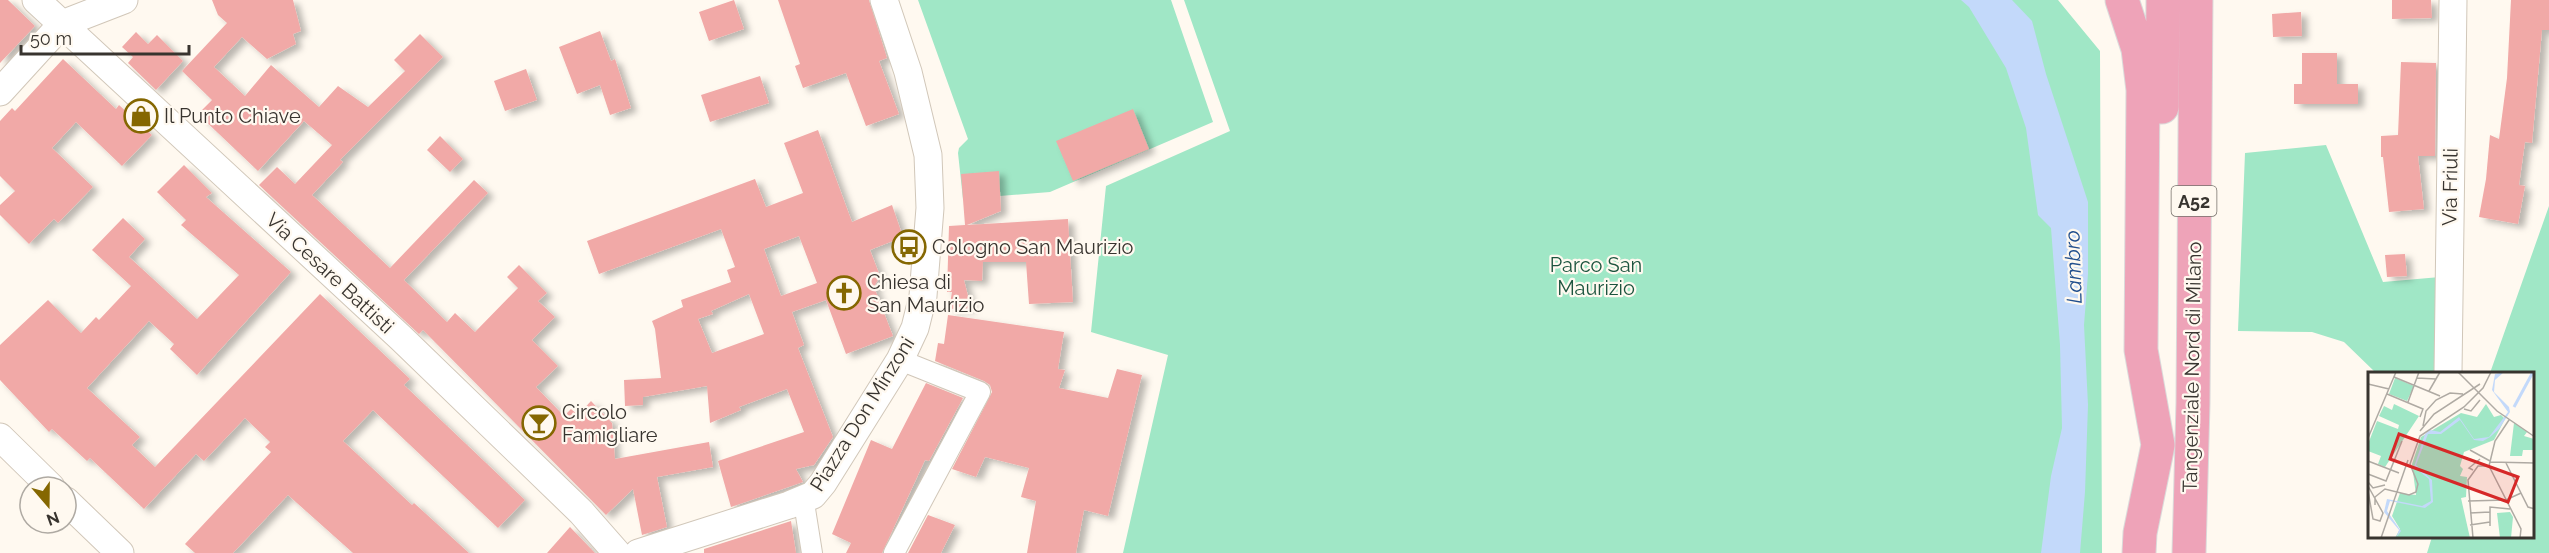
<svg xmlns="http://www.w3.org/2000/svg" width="2549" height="553" viewBox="0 0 2549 553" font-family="Raleway,sans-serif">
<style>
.green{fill:#a0e7c6}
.water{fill:#c3d9fa}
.building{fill:#f1a9a7;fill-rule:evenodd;filter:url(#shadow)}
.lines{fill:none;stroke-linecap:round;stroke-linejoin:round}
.pedestrian-casing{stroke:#d1c7b9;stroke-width:22}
.minor-casing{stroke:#d1c7b9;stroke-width:29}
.motorway-casing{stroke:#dbdada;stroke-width:35}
.pedestrian{stroke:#fff;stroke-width:20}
.minor{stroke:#fff;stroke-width:27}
.motorway{stroke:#eea3b8;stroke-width:33}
.labels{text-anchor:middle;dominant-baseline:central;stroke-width:4.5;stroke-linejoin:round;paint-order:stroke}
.shield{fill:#fff9f0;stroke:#746f69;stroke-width:1.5}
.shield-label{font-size:18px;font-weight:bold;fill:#38342f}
.poi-label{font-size:20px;fill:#38342f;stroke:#fff9f0;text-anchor:start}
.street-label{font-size:20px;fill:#38342f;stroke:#fff9f0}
.park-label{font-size:20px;fill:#1c543e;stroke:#fff9f0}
.water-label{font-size:21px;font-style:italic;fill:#214e8d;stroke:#fff9f0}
.inset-river{fill:none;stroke:#c3d9fa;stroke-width:3}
.inset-road{fill:none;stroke:#afaaa3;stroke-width:1.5}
.view{fill:#d62828;fill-opacity:0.15;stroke:#d62828;stroke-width:3}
.inset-edge{fill:none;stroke:#38342f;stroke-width:3}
</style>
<defs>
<filter id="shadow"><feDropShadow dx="6" dy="4" stdDeviation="3" flood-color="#0004"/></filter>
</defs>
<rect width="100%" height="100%" fill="#fff9f0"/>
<path class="green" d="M918 0H1171L1213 122 1050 192 963 199 958 153 959 148 968 139Z
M1184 0H2058L2100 51 2102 553H1123L1168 355 1091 332 1106 186 1230 131Z
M2326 145 2383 282 2440 277 2438 373H2376L2344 342 2312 332 2238 331 2245 153Z
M2549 206V553H2427L2432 537 2532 536V373H2490Z"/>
<path class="water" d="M1961 0H2012L2032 21 2046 74 2088 202V274L2084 325 2088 405 2085 492 2080 553H2041L2051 476 2062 428 2060 345 2051 228 2038 215 2026 128 2006 68 1969 7Z"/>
<path class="building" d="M0 0H8L35 26 0 63Z
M212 0H293L301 31 293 34 296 44 267 59 242 37 214 67 245 96 271 65 319 107 338 86 368 107 405 71 394 60 420 34 443 57 340 160 343 162 312 195 390 268 474 180 488 193 404 280 447 322 455 313 475 332 518 288 507 277 519 265 547 293 538 301 555 317 532 340 558 366 536 387 564 416 571 409 578 415 591 401 612 423 615 459 709 442 713 467 657 477 667 527 642 535 633 489 606 515 423 330 419 334 259 185 277 167 295 184 332 145 304 121 258 171 198 114 212 100 182 71 227 23 218 15Z
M734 0 744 29 709 41 699 12Z
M778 0H869L887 58 879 61 899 114 866 126 846 73 803 88 795 66 800 64Z
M2392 0H2431L2432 18 2392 19Z
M2511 0H2549V30H2542L2532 143 2525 142 2519 185 2525 186 2518 224 2479 217 2486 179 2490 135 2499 139 2507 78Z
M2301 12 2302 36 2273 37 2272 14Z
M600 31 611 61 615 59 631 108 610 115 600 85 577 94 559 47Z
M136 32 148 44 157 35 183 61 156 90 128 63 133 57 122 47Z
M2302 53H2337V84H2358V104H2294V84H2302Z
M63 59 116 109 119 105 152 135 122 166 76 122 52 148 93 187 58 223 54 219 29 244 0 215V205L15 191 0 176V121L12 108 15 111Z
M2401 62 2436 63 2435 156H2418L2424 209 2389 212 2383 157H2381V136L2398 135Z
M526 69 537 100 505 111 494 81Z
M760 76 769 103 710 122 701 95Z
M1133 109 1149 149 1073 181 1056 141Z
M818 130 852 222 892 205 903 237 870 250 880 276 874 287 893 336 846 354 826 300 792 312 804 345 798 348 833 437 814 465 796 469 803 482 731 507 718 461 804 432 787 389 739 407 741 410 710 423 707 386 643 397V405L625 406 624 380 661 378 655 329 652 321 683 307 681 300 731 282 727 270 735 267 721 229 599 274 587 241 755 179 766 207 803 193 784 143ZM799 236 817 283 781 296 764 249ZM749 294 764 334 712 353 698 319 713 314 711 311Z
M440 136 463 159 450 172 427 150Z
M184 165 212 193 206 197 291 272 197 375 170 349 174 344 149 321 87 388 140 437 132 445 155 467 320 294 410 379 404 385 525 500 498 528 373 410 343 441 412 505 414 503 469 553H353L288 495 233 553H195L185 544 271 452 265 447 270 442 245 418 204 461 196 454 144 509 90 458 87 461 52 429 49 432 0 380V345L48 300 81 333 96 317 99 320 131 286 92 250 123 218 145 239 129 257 197 319 239 275 181 225 186 220 157 192Z
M999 171 1001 211 967 225 1068 219 1073 302 1029 304 1026 262H983L982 281 964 280 971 308 949 309 952 292H947L949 226 965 225 961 174Z
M2405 254 2407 276 2387 277 2385 255Z
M948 315 1064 332 1058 369 1065 370 1059 388 1108 398 1117 369 1142 375 1108 516 1084 510 1076 553H1027L1036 501 1021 497 1029 468 985 457 976 477 952 469 992 392 990 385 984 381 935 361 938 343 944 344Z
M926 383 963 398 929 461 925 460 882 553H846L851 543 832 534 871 440 892 449Z
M928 515 955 525 941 553H908Z
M791 521 796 553H704V549Z
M570 527 595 553H547Z"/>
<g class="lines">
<g class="pedestrian-casing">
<path id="pedestrian" d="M806 499 805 509 812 553
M894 553 980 392 900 360"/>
</g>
<g class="minor-casing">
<path id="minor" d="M36 0 401 338 581 512 617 553
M0 92 62 24 124 0
M2448 373 2453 0
M0 437 51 487
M66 501 120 553
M638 553 789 505 813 495 823 483 900 360 915 328 923 296 930 208 928 155 908 72 884 0"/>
</g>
<g class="motorway-casing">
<path id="motorway" d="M2122 0 2138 49 2143 90 2141 350 2158 445 2140 533 2139 553
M2162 107 2163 0
M2189 553 2193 403 2196 0"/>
</g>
<use href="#pedestrian" class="pedestrian"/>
<use href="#minor" class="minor"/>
<use href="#motorway" class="motorway"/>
</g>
<defs>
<g id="shop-ring" transform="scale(1.725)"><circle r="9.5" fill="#fff9f0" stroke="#856701" stroke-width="1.5"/><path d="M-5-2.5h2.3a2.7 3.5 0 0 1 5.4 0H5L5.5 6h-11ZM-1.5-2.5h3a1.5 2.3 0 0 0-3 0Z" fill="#856701"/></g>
<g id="bus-ring" transform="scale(1.725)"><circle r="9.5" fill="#fff9f0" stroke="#856701" stroke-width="1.5"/><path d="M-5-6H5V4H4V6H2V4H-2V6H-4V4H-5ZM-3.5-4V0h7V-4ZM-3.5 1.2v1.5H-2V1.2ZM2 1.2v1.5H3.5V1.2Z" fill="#856701"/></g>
<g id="church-ring" transform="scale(1.725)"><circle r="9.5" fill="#fff9f0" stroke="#856701" stroke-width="1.5"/><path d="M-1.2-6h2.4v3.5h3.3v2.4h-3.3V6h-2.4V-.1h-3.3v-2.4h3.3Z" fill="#856701"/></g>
<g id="bar-ring" transform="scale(1.725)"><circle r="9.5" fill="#fff9f0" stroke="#856701" stroke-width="1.5"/><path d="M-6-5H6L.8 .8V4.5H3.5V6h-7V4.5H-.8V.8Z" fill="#856701"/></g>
</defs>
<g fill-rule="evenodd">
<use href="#shop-ring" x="141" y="116"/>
<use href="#bus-ring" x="909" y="247"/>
<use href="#church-ring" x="844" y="293"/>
<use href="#bar-ring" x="539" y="423"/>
</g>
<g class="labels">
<rect class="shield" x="2171.5" y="186" width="45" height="30" rx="4.5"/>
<g class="shield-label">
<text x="2194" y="201">A52</text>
</g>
<g class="poi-label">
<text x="164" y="116">Il Punto Chiave</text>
<text x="932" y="247">Cologno San Maurizio</text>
<text x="867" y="282">Chiesa di<tspan x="867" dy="23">San Maurizio</tspan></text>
<text x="562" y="412">Circolo<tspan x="562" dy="23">Famigliare</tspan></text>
</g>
<g class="street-label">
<text transform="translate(2450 187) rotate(-89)">Via Friuli</text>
<text transform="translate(330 273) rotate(43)">Via Cesare Battisti</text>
<text transform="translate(2192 367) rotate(-89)">Tangenziale Nord di Milano</text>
<text transform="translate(862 414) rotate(-58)">Piazza Don Minzoni</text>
</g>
<g class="park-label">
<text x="1596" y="265">Parco San<tspan x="1596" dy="23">Maurizio</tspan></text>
</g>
<g class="water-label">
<text transform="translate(2073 267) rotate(-92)">Lambro</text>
</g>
</g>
<g transform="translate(2368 372)">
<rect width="166" height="166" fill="#fff9f0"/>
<path d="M27 6 46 14 39 29 21 22ZM26 32 51 44 17 95 10 92 13 84 0 79V72L9 49 30 57 31 53 11 44 16 34 24 38ZM118 32 126 45 133 43 137 47 126 68 96 80 92 94 95 97 92 104 99 105 98 125 93 126 102 166H27L32 157 24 144 32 121 48 123 44 92 53 65 93 41 109 45ZM146 51 159 60 156 64 166 67V78H155L154 84H142ZM142 140 145 145 143 166H132L129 141Z" fill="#a0e7c6"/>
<path d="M136 0 127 8 126 20 141 35 142 40 131 57 122 65 115 69 106 68 92 48 73 62H60L48 93 64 108 65 130 57 136 22 129 19 139 33 159 28 166 31 158 16 140 19 127 54 134 63 129 61 107 46 95 57 62 62 58 72 60 91 45 106 67 121 65 140 40 124 18 127 2Z" fill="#c3d9fa"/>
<path class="inset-river" d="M146 35 165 0"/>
<path class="inset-road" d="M90 0 129 39 167 65M26 5 72 24M49 6 68 7M0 12 21 17M61 19 72 0M19 22 55 37 52 45M40 30 51 0M96 37 103 39 112 28M55 54 58 39 68 28 82 21 95 22M52 59 66 42 112 12M0 66 28 0M102 78 122 89M0 89 31 101M122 90 167 91M138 91 160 135 167 137M121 94 153 157 152 166M121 94 127 69 141 48M105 98 101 96 112 87M0 102 18 109 34 69M0 110 5 116 17 113M0 114 15 141 12 149 5 147 0 119M100 129 138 128 153 121M7 133V125L17 117 41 123 48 120 50 112 42 92 52 64 96 35 115 16 123 0M102 141 122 140M102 153 122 150M122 154V135L142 137M13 166 40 88M105 166 100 108 110 94H121"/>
<path class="view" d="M31 62 150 105 140 130 22 87Z"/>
<rect width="166" height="166" class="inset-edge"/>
</g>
<g transform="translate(48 505) rotate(160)"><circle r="28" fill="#fff9f0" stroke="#afaaa3" stroke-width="1.5"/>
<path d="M0-4.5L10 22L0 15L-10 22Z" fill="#856701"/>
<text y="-9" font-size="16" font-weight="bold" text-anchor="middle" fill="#38342f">N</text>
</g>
<path d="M21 45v9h168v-9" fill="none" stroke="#38342f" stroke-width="3"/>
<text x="30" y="45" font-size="18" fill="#38342f" stroke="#fff9f0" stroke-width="4.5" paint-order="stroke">50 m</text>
</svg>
